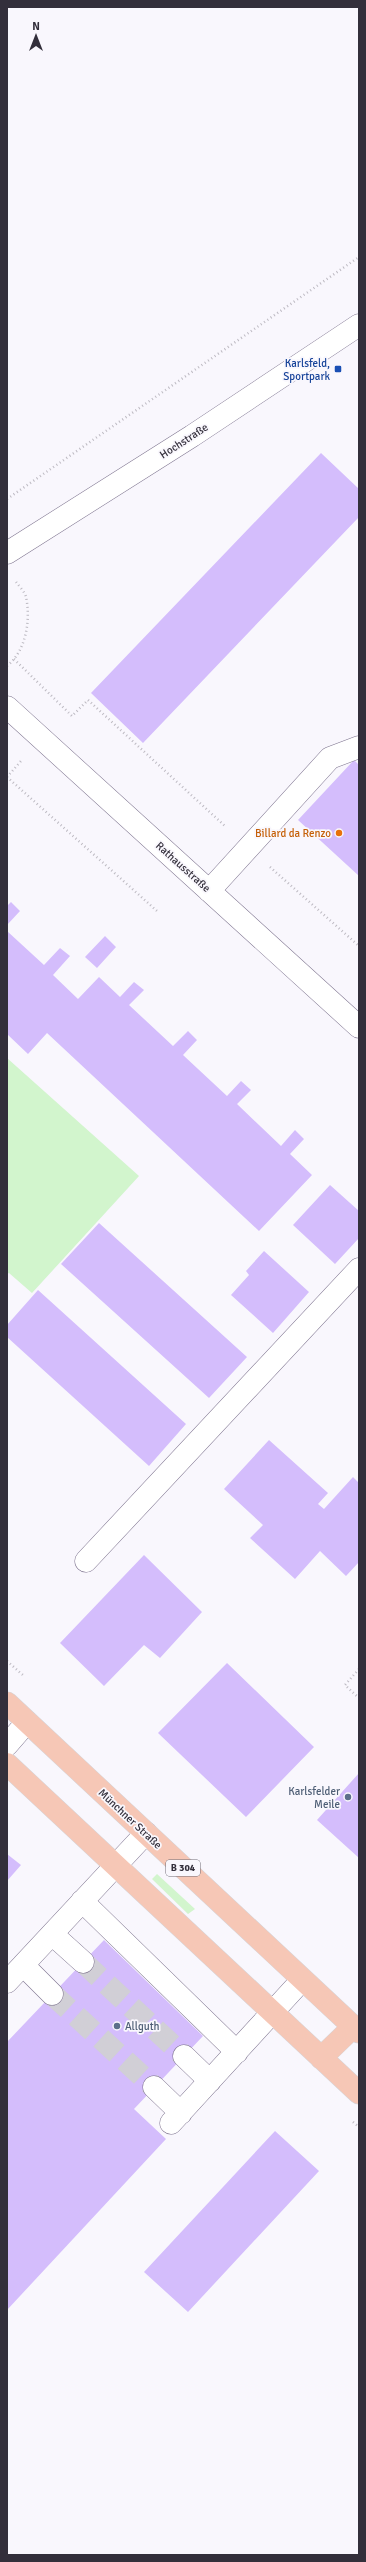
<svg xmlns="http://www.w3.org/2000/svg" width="366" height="2562" viewBox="0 0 366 2562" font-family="Signika,sans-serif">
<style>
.green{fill:#d2f5cd}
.building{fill:#d4bdfc}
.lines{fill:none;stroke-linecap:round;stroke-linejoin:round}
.minor-tunnel{stroke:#d1cfd6;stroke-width:22;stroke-dasharray:22 11;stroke-linecap:butt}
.minor-casing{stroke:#7d738e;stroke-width:23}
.major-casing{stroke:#d6d5d8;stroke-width:23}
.path{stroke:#bdbac2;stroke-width:2.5;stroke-dasharray:1 3;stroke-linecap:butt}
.minor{stroke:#fff;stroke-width:22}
.major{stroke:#f6c7b6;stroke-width:22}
.transit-dot{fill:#1a4fb4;stroke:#f9f7fd;stroke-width:1.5}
.food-dot{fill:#e8710a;stroke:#f9f7fd;stroke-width:1.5}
.service-dot{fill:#5c6f8a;stroke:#f9f7fd;stroke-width:1.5}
.labels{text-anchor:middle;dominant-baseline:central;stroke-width:3.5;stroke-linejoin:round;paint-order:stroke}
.shield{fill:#f9f7fd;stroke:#6e6b75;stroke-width:1}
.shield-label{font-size:10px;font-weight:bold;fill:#332f3b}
.transit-label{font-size:11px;fill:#164399;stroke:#f9f7fd;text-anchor:end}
.street-label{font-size:11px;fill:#332f3b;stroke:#f9f7fd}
.food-label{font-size:11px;fill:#c56008;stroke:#f9f7fd;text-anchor:end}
.service-label{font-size:11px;fill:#4e5e75;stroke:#f9f7fd;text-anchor:end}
</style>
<rect width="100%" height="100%" fill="#f9f7fd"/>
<path class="green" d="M7 1058 139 1176 32 1293 9 1273 7 1274Z
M157 1874 195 1909 188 1914 152 1879Z"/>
<path class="building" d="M321 453 359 489V517L143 743 91 693Z
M354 760 359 765V876L298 820Z
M11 902 20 911 7 925V906Z
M7 931 44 965 60 948 70 956 53 975 78 999 99 977 120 997 134 982 144 990 129 1005 173 1046 188 1031 197 1040 183 1055 227 1096 241 1081 251 1090 237 1104 281 1146 295 1130 304 1139 290 1154 312 1175 259 1231 47 1033 28 1054 7 1034Z
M105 936 116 947 97 968 85 957Z
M330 1185 359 1211V1238L335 1264 293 1225Z
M99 1223 247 1357 209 1398 61 1264Z
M264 1251 309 1292 273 1333 231 1295 249 1275 246 1271Z
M38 1290 186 1424 149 1466 7 1337V1325Z
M269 1440 328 1493 318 1504 324 1509 353 1477 359 1483V1562L346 1576 320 1551 295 1579 250 1538 263 1525 224 1489Z
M144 1555 202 1612 160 1658 144 1645 104 1686 60 1643Z
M227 1663 314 1747 246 1817 158 1733Z
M359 1773V1858L317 1820Z
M7 1854 21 1865 7 1881Z
M104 1940 203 2036 134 2109 166 2139 7 2310V2042Z
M275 2131 319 2171 188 2312 144 2272Z"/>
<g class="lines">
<path class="minor-tunnel" d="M83 1962 184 2056
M52 1994 154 2087"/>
<g class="minor-casing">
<path id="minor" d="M7 553 192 436 359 325
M7 707 359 1027
M209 891 330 758 359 747
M86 1561 359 1269
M7 1745 27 1722
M82 1901 237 2052
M52 1934 83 1962
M23 1965 52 1994
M7 1982 146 1833
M184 2056 210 2081
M154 2087 181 2113
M171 2123 302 1980"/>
</g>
<g class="major-casing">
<path id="major" d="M7 1703 359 2032
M7 1764 359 2093
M321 2058 353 2027"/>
</g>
<path class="path" d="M7 499 359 257
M14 659 72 716 88 700 226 827
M7 666C26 651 31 620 26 597 25 592 19 586 16 582
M7 777 157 911
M7 777 21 761
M270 867 359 946
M7 1661 24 1676
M359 1669 345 1685 359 1698
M353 2122 359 2127"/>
<use href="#minor" class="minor"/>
<use href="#major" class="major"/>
</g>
<rect class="transit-dot" x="334" y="365" width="8" height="8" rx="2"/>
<circle class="food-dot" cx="339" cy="833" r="4"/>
<g class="service-dot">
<circle cx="348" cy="1797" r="4"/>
<circle cx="117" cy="2026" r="4"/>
</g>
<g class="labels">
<rect class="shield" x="166" y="1860" width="34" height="16" rx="3"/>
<g class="shield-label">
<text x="183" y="1868">B 304</text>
</g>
<g class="transit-label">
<text x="330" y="363">Karlsfeld,<tspan x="330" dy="13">Sportpark</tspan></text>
</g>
<g class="street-label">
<text transform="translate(184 441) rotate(-33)">Hochstraße</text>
<text transform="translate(183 867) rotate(42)">Rathausstraße</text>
<text transform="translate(130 1819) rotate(43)">Münchner Straße</text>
</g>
<g class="food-label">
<text x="331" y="833">Billard da Renzo</text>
</g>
<g class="service-label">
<text x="340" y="1791">Karlsfelder<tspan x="340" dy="13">Meile</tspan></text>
<text x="125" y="2026" text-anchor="start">Allguth</text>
</g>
</g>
<rect width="366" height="2562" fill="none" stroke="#332f3b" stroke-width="16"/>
<g transform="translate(36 36)" stroke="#f9f7fd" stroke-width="3" paint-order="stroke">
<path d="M0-3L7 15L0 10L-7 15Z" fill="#332f3b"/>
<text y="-6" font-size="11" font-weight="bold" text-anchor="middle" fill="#332f3b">N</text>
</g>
</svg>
